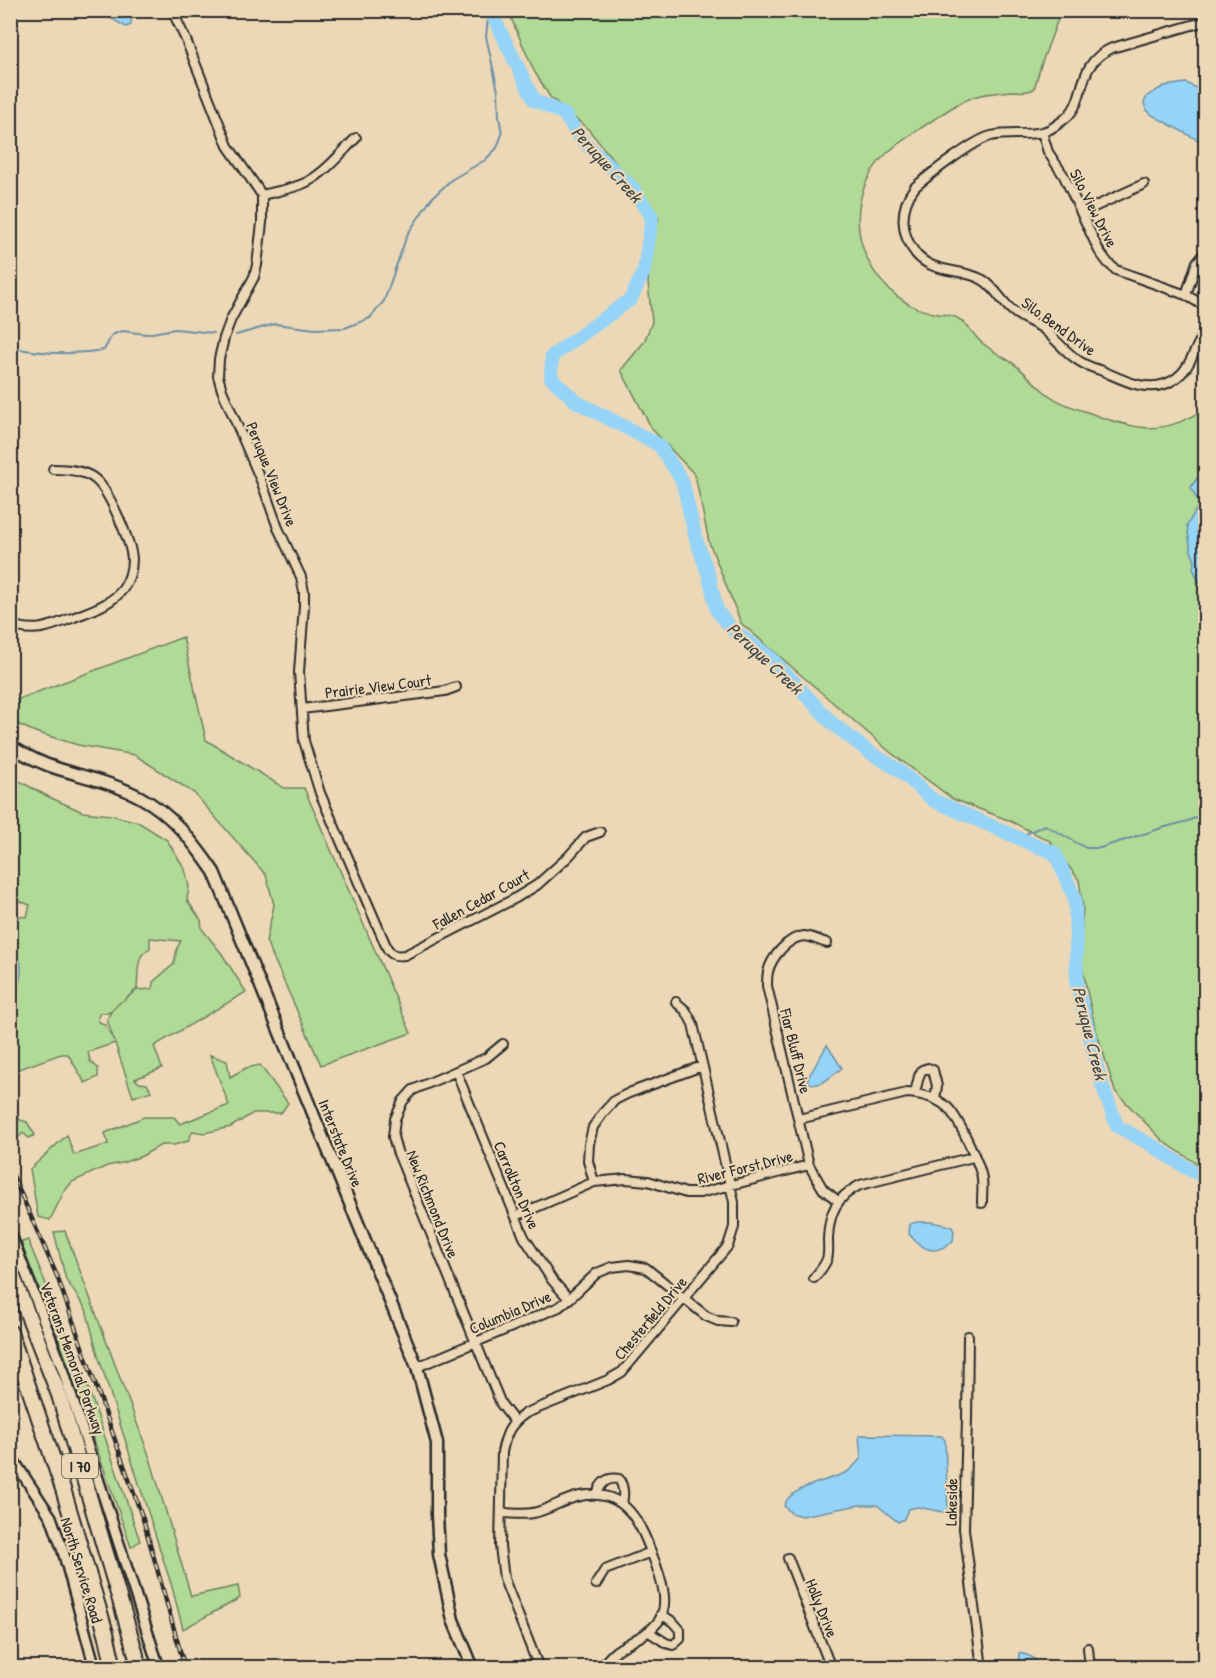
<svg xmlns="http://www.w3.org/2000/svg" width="1216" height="1678" viewBox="0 0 1216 1678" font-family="'Patrick Hand',sans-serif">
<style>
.green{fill:#b0da96;stroke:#6e8260;stroke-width:1.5;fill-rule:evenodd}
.water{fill:#96d4f7;stroke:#6b90a5;stroke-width:1.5}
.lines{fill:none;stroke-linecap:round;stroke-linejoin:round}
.stream{stroke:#6b90a5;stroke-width:2}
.river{stroke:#96d4f7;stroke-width:14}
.minor-casing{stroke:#2b2b2b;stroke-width:12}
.tertiary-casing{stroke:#2b2b2b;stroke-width:14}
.secondary-casing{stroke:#2b2b2b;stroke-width:15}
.motorway-casing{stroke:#2b2b2b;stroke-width:18}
.minor{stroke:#ecd8b6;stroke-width:8}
.tertiary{stroke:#ecd8b6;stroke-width:9}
.secondary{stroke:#ecd8b6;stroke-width:10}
.motorway{stroke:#ecd8b6;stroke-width:14}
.rail-casing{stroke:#2b2b2b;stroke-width:4.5}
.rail{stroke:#ecd8b6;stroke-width:2;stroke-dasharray:7;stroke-linecap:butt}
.labels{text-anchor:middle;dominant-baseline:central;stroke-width:4.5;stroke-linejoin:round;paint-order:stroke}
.shield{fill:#ecd8b6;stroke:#655f55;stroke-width:1.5}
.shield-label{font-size:15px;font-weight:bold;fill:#2b2b2b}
.street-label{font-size:16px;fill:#2b2b2b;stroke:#ecd8b6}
.water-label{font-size:18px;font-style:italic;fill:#3b444a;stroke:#ecd8b6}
</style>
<rect width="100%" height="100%" fill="#ecd8b6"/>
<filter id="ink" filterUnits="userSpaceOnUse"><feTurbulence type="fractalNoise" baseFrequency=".0167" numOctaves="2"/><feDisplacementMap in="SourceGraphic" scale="12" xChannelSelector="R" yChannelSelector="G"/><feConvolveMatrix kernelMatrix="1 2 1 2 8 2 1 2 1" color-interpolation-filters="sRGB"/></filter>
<g filter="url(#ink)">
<path class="green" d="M508 11H1061L1041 65 1034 89C1027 93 1020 91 1012 91 1002 92 991 93 981 95 959 100 940 116 921 128 910 136 898 143 888 152 840 197 853 270 907 303 914 308 925 311 933 313 941 315 952 314 959 319 968 324 973 335 981 342 990 350 1001 355 1011 362 1024 370 1033 383 1045 392 1058 403 1075 408 1090 413 1134 430 1165 437 1205 408V1169L1163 1141 1115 1091 1094 1023 1080 958 1083 907 1079 880 1050 841 1008 820 953 799 890 752 741 623 709 542 695 475 652 429 621 370 644 342 652 322 648 283 652 236 659 218 641 194 588 129 550 97 534 71Z
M183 637 206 740 284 788H304L411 1033 321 1065 266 941 274 905 266 875 194 793 135 755 78 745 35 732 11 721V702Z
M10 776 49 797 83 812 111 815 138 822 167 840 185 869 189 887 187 900 201 920 202 929 222 954 246 992 154 1046 162 1068 135 1079 139 1083 147 1084 151 1091 133 1097 115 1043 88 1052 90 1061 98 1068V1077L85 1083 68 1054H61L11 1072V988L15 953 11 954V923L14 926 17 916 27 917 30 905 11 898ZM150 938 181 941 177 948 174 964 153 982 152 989 137 990 123 1001 137 989C138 980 137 961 142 955 144 952 147 950 150 948ZM122 1001 112 1010 107 1019 114 1041 105 1025 98 1021 99 1013H108Z
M210 1055 227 1061 230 1077 246 1068 260 1065 288 1103 281 1113H253L231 1127 204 1133 193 1131 188 1141 174 1145H161L142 1156 122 1163 107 1166 72 1182 64 1192 50 1220 38 1217 30 1169 67 1135 74 1155 108 1144 105 1133 144 1117H174L180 1124 229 1105Z
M10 1100 20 1120 27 1122 35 1135 29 1138 23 1133 15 1141 13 1147 11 1141Z
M65 1231 150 1458 191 1596 238 1586 240 1598 183 1629 172 1587 98 1355 86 1309 66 1280 54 1232Z
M28 1240 88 1387 140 1541 131 1547 52 1319 20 1243Z"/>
<path class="water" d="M98 11H131V25L126 27Z
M1186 83 1205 92V144L1152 115 1146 109 1144 103 1147 96 1164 86Z
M1205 476H1206L1205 596 1193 568 1195 561 1191 551 1187 526 1199 504 1191 487 1198 477Z
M15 953C24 962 21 973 19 985L11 989V954Z
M827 1045 842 1068C832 1075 819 1091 807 1081L808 1078Z
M917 1222H931L951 1226 954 1231 953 1241C935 1256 923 1251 909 1234L910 1224Z
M862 1435 941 1436 945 1440 948 1513 918 1507 908 1509 904 1519 898 1522 877 1505H859L802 1516 791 1513 784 1506C789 1486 830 1481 847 1472 852 1469 857 1463 861 1458L859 1436Z
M1019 1653C1029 1655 1037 1658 1039 1667H1018Z"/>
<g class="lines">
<path class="stream" d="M236 335 275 324 315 329 345 328 370 318 384 301 407 235 431 199 451 180 485 160 497 148 502 134 499 116 498 91 486 36 489 10
M10 347C41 354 73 355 104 350L112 335 122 331 146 334 175 329 213 333
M1017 838 1045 825 1086 848H1100L1162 828 1188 821 1206 813"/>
<path class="river" d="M490 10 534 100 564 114 582 140 633 188 652 217 644 271 631 299 552 356 551 378 577 402 659 445 682 480 696 539 709 576 717 611 733 630 771 658 833 724 869 752 899 770 933 800 1036 846 1055 853 1075 899 1077 985 1100 1079 1117 1126 1153 1146 1187 1168 1206 1178"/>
<g class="minor-casing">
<path id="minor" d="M172 10 186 40 228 146 262 195V223L257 265 254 277 231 319 224 338 219 359 218 376 222 390 262 483 278 528 301 577 304 592V606L299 672 304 741 320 793 387 948C392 956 396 956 405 955L514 899 537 885 568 857 586 837 600 832
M1206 21 1112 48C1072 66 1090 102 1062 121 1057 125 1049 131 1042 132 1026 136 1008 132 991 136 974 140 929 175 915 187 899 208 900 234 916 254 934 275 961 267 983 280 996 288 1002 303 1014 312 1022 319 1033 322 1042 328 1055 338 1065 352 1079 361 1085 365 1093 368 1100 370 1120 378 1143 392 1165 384 1192 374 1191 351 1206 331
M1042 132 1048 152 1064 176 1099 251 1108 263 1116 270 1186 295 1206 307
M262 195C277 191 293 189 307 182 326 172 341 153 356 138
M1081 213 1144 184
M1186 295 1197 262 1206 251
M10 624C33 634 50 627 72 618 89 611 111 605 123 589 129 580 132 569 132 559 131 542 109 491 96 480 85 470 67 469 53 469
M302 709 445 691 456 687
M827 943C820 941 810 936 804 936 788 937 771 958 768 972 767 977 767 982 767 986L809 1165 823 1189 838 1201
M503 1044 486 1058 413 1090 403 1101 395 1119 393 1137 397 1151 501 1404 514 1421
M456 1071 524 1237 552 1280 569 1299
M915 1093 919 1076 922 1070 928 1068 933 1070 937 1086 935 1099
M799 1119 907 1093C921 1094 936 1097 947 1107 958 1117 980 1164 982 1179 983 1187 982 1195 982 1203
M594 1182 588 1161 589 1144 593 1127 603 1113 615 1100 629 1093 702 1066
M516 1216 594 1182 626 1179 648 1181 686 1193H700L809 1165
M814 1278C819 1272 824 1267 827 1259 829 1253 828 1246 828 1239 829 1213 836 1197 860 1185L973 1157
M968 1336 967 1419 964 1529 982 1668
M417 1367 559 1307 569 1299 597 1273 612 1267 629 1265 646 1268 706 1316 718 1321 731 1322
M597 1495C600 1483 607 1477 619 1479 624 1487 624 1494 622 1504
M501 1513C511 1513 523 1515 533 1513 549 1510 564 1499 580 1496 629 1487 642 1528 656 1565 662 1583 670 1605 658 1622 647 1636 630 1641 616 1651 611 1655 605 1662 601 1668
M788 1558 831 1668
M596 1584 605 1570 651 1552
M649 1632 666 1643 673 1645 680 1639V1630L673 1622 661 1614
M1088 1648 1090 1668
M539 1668 504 1579 500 1546 502 1452C506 1433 510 1424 526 1413L608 1380 622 1372 728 1246 734 1227V1202L693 1024 686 1011 676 1002"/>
</g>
<g class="tertiary-casing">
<path id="tertiary" d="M10 1232 63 1370 159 1668
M10 1455 51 1517 63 1551 95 1668"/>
</g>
<g class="secondary-casing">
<path id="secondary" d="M10 746C25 755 40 763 56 768 84 777 114 783 140 797 172 814 194 843 214 872L417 1367 437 1443V1515L439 1554 453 1620 473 1668"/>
</g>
<g class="motorway-casing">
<path id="motorway" d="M10 1269 59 1395 135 1651 139 1668
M10 1332 63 1489 106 1633 114 1668"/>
</g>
<use href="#minor" class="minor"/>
<use href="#tertiary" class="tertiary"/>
<use href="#secondary" class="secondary"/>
<use href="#motorway" class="motorway"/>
<g class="rail-casing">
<path id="rail" d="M10 1169 57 1276 143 1519 185 1668"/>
</g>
<use href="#rail" class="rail"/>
</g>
</g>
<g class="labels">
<rect class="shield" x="62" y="1454" width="36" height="24" rx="4.5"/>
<g class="shield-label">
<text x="80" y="1466">I 70</text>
</g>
<g class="street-label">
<text transform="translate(1094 208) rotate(63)">Silo View Drive</text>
<text transform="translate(1059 326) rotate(36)">Silo Bend Drive</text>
<text transform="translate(272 474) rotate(68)">Peruque View Drive</text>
<text transform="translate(378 686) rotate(-7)">Prairie View Court</text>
<text transform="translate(481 899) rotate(-29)">Fallen Cedar Court</text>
<text transform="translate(796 1051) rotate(76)">Fiar Bluff Drive</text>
<text transform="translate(341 1143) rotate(68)">Interstate Drive</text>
<text transform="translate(745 1167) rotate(-14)">River Forst Drive</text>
<text transform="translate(517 1185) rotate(67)">Carrollton Drive</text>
<text transform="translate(433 1204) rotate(68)">New Richmond Drive</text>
<text transform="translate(510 1312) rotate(-23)">Columbia Drive</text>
<text transform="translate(650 1318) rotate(-50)">Chesterfield Drive</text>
<text transform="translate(73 1358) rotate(70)">Veterans Memorial Parkway</text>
<text transform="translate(951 1502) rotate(-89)">Lakeside</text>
<text transform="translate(82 1570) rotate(73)">North Service Road</text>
<text transform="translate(822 1608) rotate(68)">Holly Drive</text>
</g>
<g class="water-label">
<text transform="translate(607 164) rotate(48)">Peruque Creek</text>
<text transform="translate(765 658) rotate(43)">Peruque Creek</text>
<text transform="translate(1090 1033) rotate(76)">Peruque Creek</text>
</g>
</g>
<rect width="1216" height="1678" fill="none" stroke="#ecd8b6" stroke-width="36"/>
<rect x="18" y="18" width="1180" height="1642" fill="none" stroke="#2b2b2b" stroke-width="2" filter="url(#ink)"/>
</svg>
